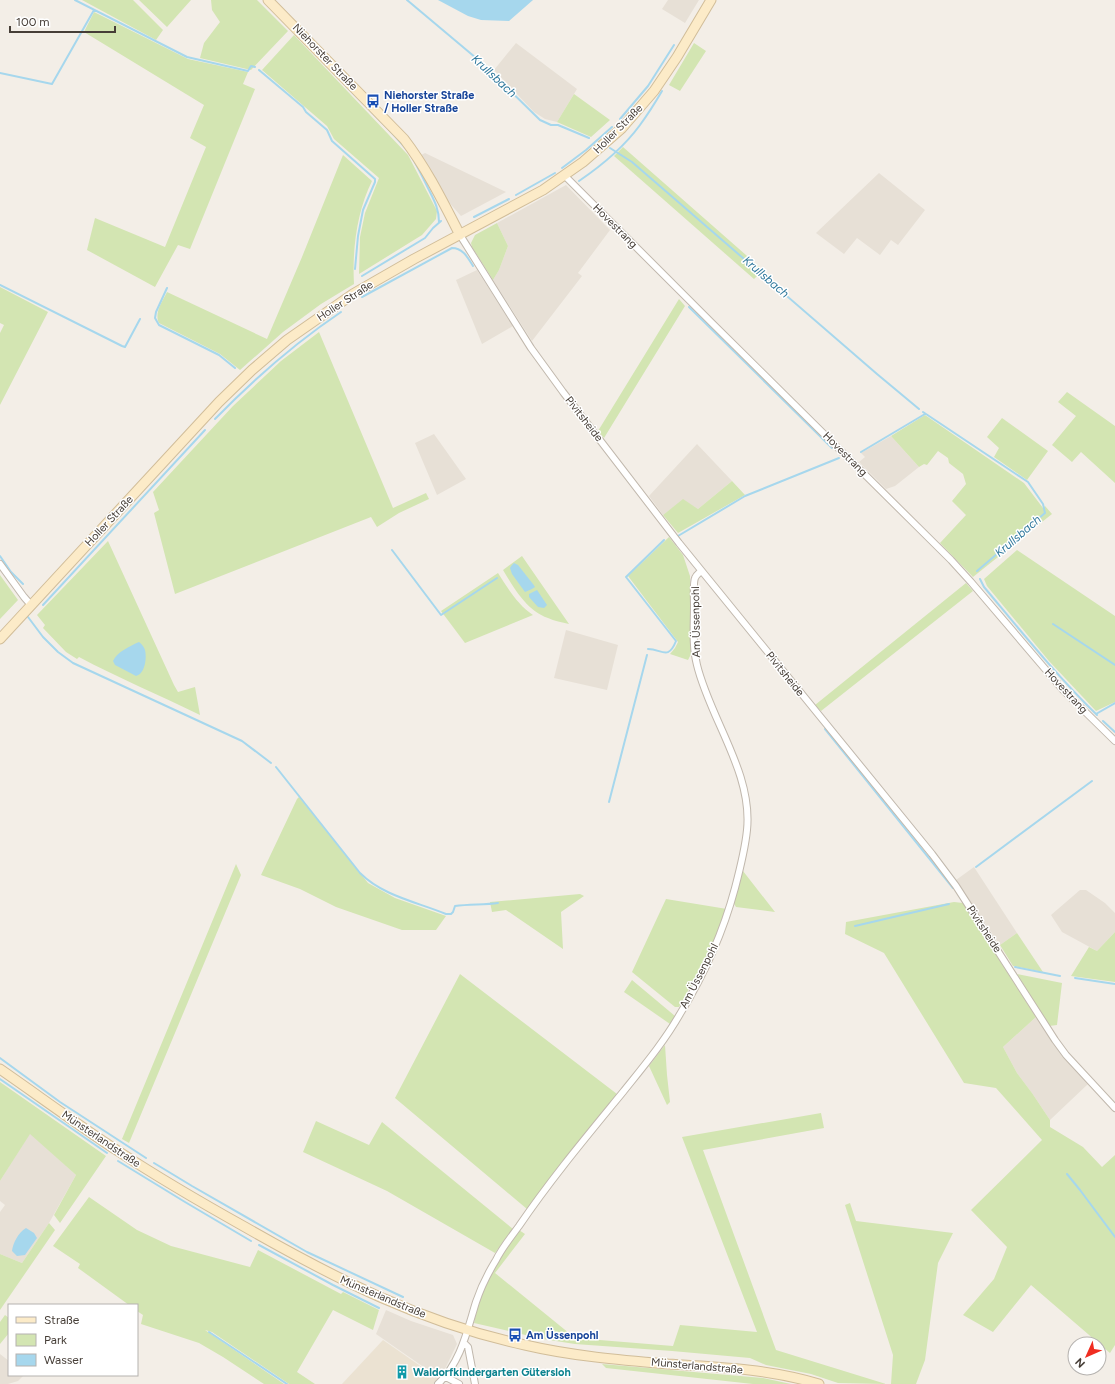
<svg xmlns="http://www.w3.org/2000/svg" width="1115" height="1384" viewBox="0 0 1115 1384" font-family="Figtree,sans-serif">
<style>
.residential{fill:#e7e0d6}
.education{fill:#ebe2d2}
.green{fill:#d3e5b2}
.water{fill:#a6d7ed}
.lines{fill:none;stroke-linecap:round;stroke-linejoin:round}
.stream{stroke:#a6d7ed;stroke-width:2}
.street-casing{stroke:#c1b8ad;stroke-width:8}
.secondary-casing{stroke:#d1bd99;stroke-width:11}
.street{stroke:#fff;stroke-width:6}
.secondary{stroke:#fcebc8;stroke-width:9}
.labels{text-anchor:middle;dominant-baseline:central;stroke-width:3;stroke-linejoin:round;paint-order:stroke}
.street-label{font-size:11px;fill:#463e37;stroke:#fff}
.transit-label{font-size:11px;font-weight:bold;fill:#164399;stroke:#fff;text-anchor:start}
.culture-label{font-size:11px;font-weight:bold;fill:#0d838f;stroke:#fff;text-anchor:start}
.water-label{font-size:12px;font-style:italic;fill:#30799d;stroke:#fff}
</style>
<rect width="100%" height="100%" fill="#f3eee7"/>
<path class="residential" d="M668 0H699L685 23 662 9Z
M516 43 577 89 557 122 545 119 534 112 494 70Z
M425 153 506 192 461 216 446 199 421 155Z
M879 173 925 210 898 245 891 240 880 255 857 238 844 254 816 233Z
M566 185 610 230 578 273 582 276 532 341 493 280 499 270 508 246 497 223Z
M477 270 513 326 482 344 456 280Z
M434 434 466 479 437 495 415 443Z
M891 436 919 467 895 486 886 489 859 462 865 457 861 453Z
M697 444 732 481 698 509 683 500 663 515 649 496Z
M566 630 618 645 607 690 554 678Z
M974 867 1017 933 1000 945 956 880Z
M1080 890H1086L1105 903 1115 913V932L1097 951 1062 932 1051 915Z
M1036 1017 1064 1057 1088 1084 1050 1120 1032 1093 1017 1073 1003 1047Z
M30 1133 76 1175 49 1223 22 1263 0 1254V1212L5 1205 0 1201V1181Z
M386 1310 411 1321 453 1335 457 1344 445 1369 438 1377 376 1334Z
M0 1354 9 1361V1375H24L18 1381 8 1384H0Z"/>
<path class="education" d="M383 1340 439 1379 433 1384H342Z"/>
<path class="green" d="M82 0H133L163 30 156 40Z
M139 0H191L167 27Z
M211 0H257L288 31 251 70 200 58 204 43 220 22 212 10Z
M94 12 188 59 248 72 243 84 255 89 190 249 178 245 155 287 87 250 95 218 165 247 206 147 190 138 204 105 84 32Z
M294 35 408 155 435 207 437 211 436 219 422 235 359 274 360 237 365 213 379 178 334 139 327 126 262 70Z
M694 43 706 51 680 91 669 85Z
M574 94 610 120 591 137 557 122Z
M623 147 763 270 754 279 614 156Z
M343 155 372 181C357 211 352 250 354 284L321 304 283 332 240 370 220 354 159 323C154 313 162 302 167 292L267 339 302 257Z
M497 223 508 246 499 270 493 280 472 247 471 243 475 235Z
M0 287 48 312 0 405V333L4 325 0 323Z
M679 299 685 306 604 438 598 431Z
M319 332 393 508 426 493 429 499 399 513 377 527 371 517 175 594 154 513 159 510 153 492 233 406 281 361Z
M1067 392 1115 426V483L1081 452 1072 462 1052 445 1076 416 1058 402Z
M925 415 1024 483 1043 508 1045 506 1052 514 973 577 940 543 966 515 952 501 966 484 963 474 949 463 948 458 938 451 927 465 924 464 919 467 891 436Z
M1002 418 1048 451 1027 480 994 457 999 448 987 437Z
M732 481 745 495 678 533 663 515 683 499 698 509Z
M669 537 683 555 690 576 691 654 688 660 670 654 675 648 678 642 628 576Z
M108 541 174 685 178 692 195 687 200 715C160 695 118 678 79 657L77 659 66 652 43 628 45 625 37 615Z
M1017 550 1115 616V702L1096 711 1049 661 987 586 984 579Z
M522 556 569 624C562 622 554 621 548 618 526 610 514 588 503 570Z
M498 573C508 589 518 605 533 615L465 643 441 611Z
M0 575 18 600 0 619Z
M966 583 973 591 821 711 815 705Z
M299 797 368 883 395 898 446 916 436 930H402L336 907 300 889 261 875 297 799Z
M236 864 241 875 129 1143 122 1139Z
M743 871 775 912 736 907 733 902Z
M580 894 584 896 561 912 563 949 506 910 492 912 490 902Z
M666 899 727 909 710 951 679 1007H675L632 972Z
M954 902 963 903 1036 1017 1003 1047 1017 1073 1032 1093 1050 1120V1127L1083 1147 1102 1167 1115 1155V1345L1110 1353 1031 1285 993 1332 963 1315 994 1279 1007 1247 971 1210 1042 1140 996 1088 964 1083 884 953 845 934 846 922Z
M1115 932V982L1071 976 1089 947 1097 951Z
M1017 933 1043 972 1013 966 1000 945Z
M460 974 617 1094 527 1209 395 1098Z
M1017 974 1062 983 1057 1025 1049 1026Z
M632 980 675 1016 670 1024 624 992Z
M665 1045 667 1075 670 1102 667 1105 649 1066Z
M0 1082 106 1156 60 1223 54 1215 76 1175 30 1134 0 1181Z
M821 1113 824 1128 703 1150 776 1350 886 1384 838 1383 811 1374 766 1365 750 1358 672 1351 575 1344 543 1339 474 1323 479 1300 494 1267 519 1230 525 1234 495 1273 575 1338 673 1346 680 1325 757 1332 682 1137Z
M316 1121 369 1145 382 1122 513 1229 495 1253 387 1191 303 1152Z
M89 1197 137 1230 171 1246 250 1267 258 1250 341 1294 343 1292 379 1310 373 1330 333 1310 297 1372 315 1384H289L212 1332 205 1330 284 1384H264L223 1357 199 1343 141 1324 143 1315 137 1311V1305H129L78 1268 80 1264 53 1246Z
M850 1203 856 1221 953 1233 938 1263 925 1360 916 1384H891L893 1355 845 1205Z
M49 1223 55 1230 0 1310V1254L22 1263Z
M5 1315 9 1318V1333L0 1344V1322Z
M602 1364 763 1378 791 1384H753L606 1368Z"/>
<path class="water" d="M438 0H533L509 21 481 20 468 16Z
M514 563 518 565 533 584 535 587 532 589 525 592 512 574 510 568 512 565Z
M537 590 547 605 544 608 538 607 529 597V594Z
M139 642C142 644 144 647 145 650 147 658 145 674 136 676L115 665 113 661C117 652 130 646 139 642Z
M26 1228 34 1233 37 1238 25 1255 17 1256 12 1251C13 1243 18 1233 26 1228Z"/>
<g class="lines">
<path class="stream" d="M75 0 187 57 248 71 251 66 255 67
M407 0 482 63 540 120 551 125H558L589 138
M259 70 303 107 306 112 327 130 332 141 375 179V182L363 210 358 236 355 269
M0 73 52 84 94 10
M346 86 365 105
M370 110C383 124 398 138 410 154 417 165 423 178 429 190 434 200 439 209 439 222
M620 119 648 86 674 45
M610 148 632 162 877 374 919 409
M562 168 586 150 612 127
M579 181C601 166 624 147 640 125 648 114 655 103 662 91
M516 195 555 173
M474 217 509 199
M362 276 425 238 433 228 441 221
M0 285 122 346 125 347 140 319
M167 288 156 312 155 318 159 325 219 355 235 368
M362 297 452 248C463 248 468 258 473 266
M689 307 832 448
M923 412 1028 482 1043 504 1045 513 977 571
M215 419C254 379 295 343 341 312
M861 452 925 414
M678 536 745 496 839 458
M392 550 441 615 497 578
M0 556 11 572 23 584
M980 579 984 587C1020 630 1056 675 1097 715
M43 605 205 430
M28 617 43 637 58 652 73 663 242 741 271 763
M1053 624 1115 665
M648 649C662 649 668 661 676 641L626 577 664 540
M1096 714 1115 703
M1103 721 1115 732
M825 729 953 888
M276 767 360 873C383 896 417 902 446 914H451L453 912 455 906C470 904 484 905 498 903
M609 802 647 655
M976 867 1092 781
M855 926 949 904
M1015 967 1060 976
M1075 978 1115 984
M0 1058 60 1102 146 1158
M0 1079 107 1153
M118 1161 185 1202 251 1241
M154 1163 192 1186 307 1252 403 1297
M1067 1174 1080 1190 1115 1237
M259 1245 333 1285 379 1308
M209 1332 287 1384"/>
<g class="street-casing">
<path id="street" d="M565 176 712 323 951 560 971 582 1063 690 1115 741
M460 235 531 348 563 392 679 543 932 854 956 886 1055 1040 1066 1055 1115 1108
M0 564 24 597 31 605
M464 1343 468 1347 475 1384
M446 1377 459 1384
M438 1384C461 1362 467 1331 476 1302 481 1287 488 1273 496 1260 502 1248 511 1237 519 1226 551 1179 587 1136 623 1092 643 1067 664 1042 680 1014 704 975 723 933 735 888 740 869 745 850 747 830 753 773 710 719 697 665 692 646 694 625 694 605 694 599 693 583 695 578 696 575 699 573 701 571"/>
</g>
<g class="secondary-casing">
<path id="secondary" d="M268 0 404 139C427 169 443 202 460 235
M0 639 219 402 252 370 287 340 353 294 414 259 543 190 583 162 622 128 654 91 677 57 711 0
M0 1069C39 1096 78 1125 118 1151 159 1178 202 1203 245 1227 336 1279 422 1323 525 1345 572 1356 620 1360 668 1364 719 1367 770 1369 819 1384"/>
</g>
<use href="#street" class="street"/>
<use href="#secondary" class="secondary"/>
</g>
<defs>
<g id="bus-bare" transform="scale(1.08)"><path d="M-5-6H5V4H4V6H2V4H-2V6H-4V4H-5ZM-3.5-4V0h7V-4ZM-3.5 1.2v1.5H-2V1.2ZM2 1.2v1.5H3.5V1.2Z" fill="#1a4fb4" stroke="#fff" stroke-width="2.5" paint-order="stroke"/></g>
<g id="building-bare" transform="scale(1.08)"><path d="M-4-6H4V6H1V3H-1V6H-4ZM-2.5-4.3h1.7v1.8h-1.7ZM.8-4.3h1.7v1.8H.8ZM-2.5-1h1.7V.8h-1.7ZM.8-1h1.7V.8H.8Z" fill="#0f9aa8" stroke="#fff" stroke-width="2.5" paint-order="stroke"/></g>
</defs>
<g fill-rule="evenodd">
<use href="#bus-bare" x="373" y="101"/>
<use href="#bus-bare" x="515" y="1335"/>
<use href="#building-bare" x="402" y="1372"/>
</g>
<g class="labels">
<g class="street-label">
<text transform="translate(325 57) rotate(46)">Niehorster Straße</text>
<text transform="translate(618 129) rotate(-45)">Holler Straße</text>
<text transform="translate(615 226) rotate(45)">Hovestrang</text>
<text transform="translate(345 301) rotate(-33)">Holler Straße</text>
<text transform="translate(584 419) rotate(52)">Pivitsheide</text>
<text transform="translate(845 454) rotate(45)">Hovestrang</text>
<text transform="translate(109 521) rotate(-47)">Holler Straße</text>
<text transform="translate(696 622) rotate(-91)">Am Üssenpohl</text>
<text transform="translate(785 674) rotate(51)">Pivitsheide</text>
<text transform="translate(1066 691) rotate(47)">Hovestrang</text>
<text transform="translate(984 929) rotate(57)">Pivitsheide</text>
<text transform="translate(699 976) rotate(-63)">Am Üssenpohl</text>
<text transform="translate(101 1139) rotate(34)">Münsterlandstraße</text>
<text transform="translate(383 1297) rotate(23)">Münsterlandstraße</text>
<text transform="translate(697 1366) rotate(5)">Münsterlandstraße</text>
</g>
<g class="transit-label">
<text x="384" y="95">Niehorster Straße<tspan x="384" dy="13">/ Holler Straße</tspan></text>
<text x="526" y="1335">Am Üssenpohl</text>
</g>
<g class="culture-label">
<text x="413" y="1372">Waldorfkindergarten Gütersloh</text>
</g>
<g class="water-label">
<text transform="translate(494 76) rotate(43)">Krullsbach</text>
<text transform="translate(766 277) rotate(41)">Krullsbach</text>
<text transform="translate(1018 536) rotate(-41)">Krullsbach</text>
</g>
</g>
<rect x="8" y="1304" width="130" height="72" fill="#ffffff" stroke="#b5b2af"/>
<rect x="16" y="1317" width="20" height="6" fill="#fcebc8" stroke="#b5b2af"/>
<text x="44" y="1324" font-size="12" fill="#463e37">Straße</text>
<rect x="16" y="1334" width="20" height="12" fill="#d3e5b2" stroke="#b5b2af"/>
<text x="44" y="1344" font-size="12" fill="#463e37">Park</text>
<rect x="16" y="1354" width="20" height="12" fill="#a6d7ed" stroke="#b5b2af"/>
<text x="44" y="1364" font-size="12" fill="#463e37">Wasser</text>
<g transform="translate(1087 1356) rotate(225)"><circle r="19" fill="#ffffff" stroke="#b5b2af"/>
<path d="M0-3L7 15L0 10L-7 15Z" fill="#f02d21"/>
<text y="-6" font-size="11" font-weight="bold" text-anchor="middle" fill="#463e37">N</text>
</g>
<path d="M10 26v6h105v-6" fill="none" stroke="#463e37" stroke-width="2"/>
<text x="16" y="26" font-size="12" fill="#463e37" stroke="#ffffff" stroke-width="3" paint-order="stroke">100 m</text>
</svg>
